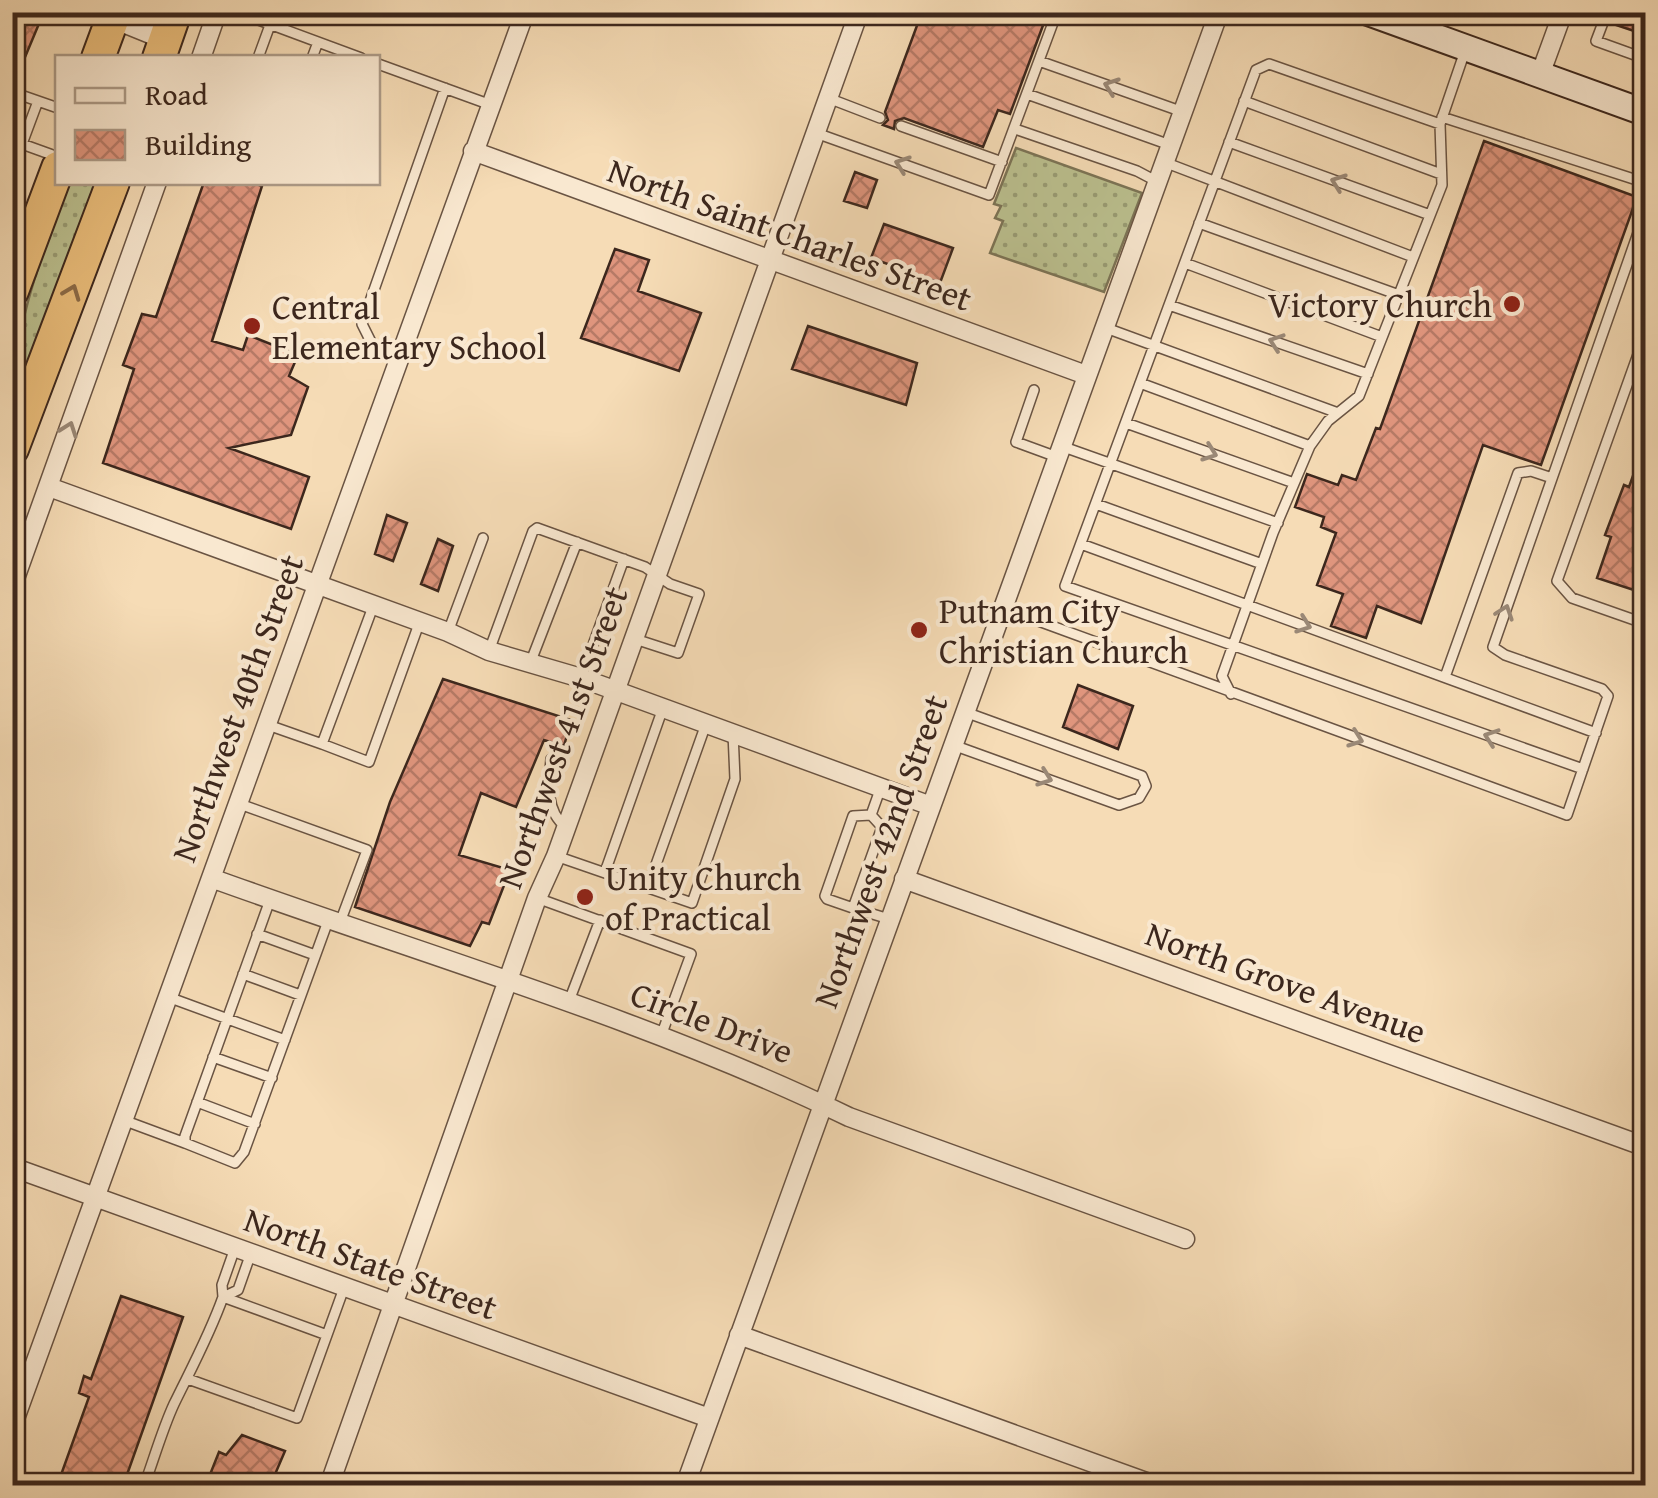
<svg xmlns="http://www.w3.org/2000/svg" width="1658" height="1498" viewBox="0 0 1658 1498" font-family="'Gentium Book Plus',serif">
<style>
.grass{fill:url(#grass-dots);stroke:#7c7456;stroke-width:2.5}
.building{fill:url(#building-cross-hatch);stroke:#3c271d;stroke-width:2.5}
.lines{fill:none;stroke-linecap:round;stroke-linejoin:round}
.lane-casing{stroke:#6a5443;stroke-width:12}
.street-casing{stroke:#6a5443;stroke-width:21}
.secondary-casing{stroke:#3c271d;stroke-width:29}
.highway-casing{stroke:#3c271d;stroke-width:36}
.lane{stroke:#f9e8d0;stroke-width:9}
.street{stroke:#f9e8d0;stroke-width:18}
.secondary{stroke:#f9e8d0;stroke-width:25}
.highway{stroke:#ebbe7b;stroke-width:32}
.oneway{stroke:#9a8876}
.oneway2{stroke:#8b6b47}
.poi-dot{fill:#8f2418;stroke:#f9e8d0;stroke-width:4}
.labels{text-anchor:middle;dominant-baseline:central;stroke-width:8;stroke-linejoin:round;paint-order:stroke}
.street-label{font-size:35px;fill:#3c271d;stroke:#f9e8d0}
.poi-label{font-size:35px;fill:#3c271d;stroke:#f9e8d0;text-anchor:start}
</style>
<defs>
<pattern id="grass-dots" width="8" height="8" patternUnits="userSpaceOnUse" patternTransform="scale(2.5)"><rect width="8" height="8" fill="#bbc08f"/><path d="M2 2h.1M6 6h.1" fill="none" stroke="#999c74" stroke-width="1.8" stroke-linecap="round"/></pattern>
<pattern id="building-cross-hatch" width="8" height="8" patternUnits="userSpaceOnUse" patternTransform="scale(2.5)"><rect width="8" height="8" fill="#df957d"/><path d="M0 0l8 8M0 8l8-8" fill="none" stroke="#b67a66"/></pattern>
</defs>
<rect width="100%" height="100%" fill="#f6dcb6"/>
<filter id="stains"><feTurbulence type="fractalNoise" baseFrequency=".002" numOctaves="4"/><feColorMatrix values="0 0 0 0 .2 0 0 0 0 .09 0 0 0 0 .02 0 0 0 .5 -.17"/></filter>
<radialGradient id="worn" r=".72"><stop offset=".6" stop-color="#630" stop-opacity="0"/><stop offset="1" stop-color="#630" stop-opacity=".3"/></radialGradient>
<path class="grass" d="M1016 148 1142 193 1104 292 990 253 1003 221 995 218 1001 206 994 204Z
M68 183H94L91 199 13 407C12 330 42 254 68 183Z"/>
<path class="building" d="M12 12 34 18 38 26 23 62 12 58Z
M922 12H1048L1010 114 998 110 983 147 904 118 895 121 894 129 883 125 888 120 885 112Z
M1621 12H1646V35L1616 25Z
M1484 141 1637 197 1541 465 1483 445 1421 623 1377 606 1366 638 1331 626 1343 594 1317 585 1336 533 1321 527 1324 517 1295 507 1307 474 1338 485 1342 475 1356 480 1376 428 1380 429Z
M855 172 877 180 867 208 844 201Z
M204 182H251L262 186 212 341 243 350 248 335 298 355 289 376 308 387 291 435 229 448 309 477 291 529 103 463 134 369 123 365 142 314 156 317Z
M884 224 953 248 940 283 871 258Z
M615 249 649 260 638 291 701 313 679 371 581 338Z
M808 326 917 363 906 405 792 369Z
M1644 445 1646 537 1637 560 1646 563V594L1597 578 1611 537 1605 535 1624 485 1629 487Z
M387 515 407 523 393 561 375 554Z
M438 539 453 546 438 591 421 584Z
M443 679 571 720 564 746 544 740 516 807 481 793 459 855 510 870 489 924 482 922 470 946 355 907 390 802Z
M1078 685 1133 706 1118 749 1063 727Z
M121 1296 183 1317 123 1486H57L89 1397 79 1393 84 1376 91 1379Z
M242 1435 285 1451 270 1486H243L211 1472 219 1452 226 1455Z"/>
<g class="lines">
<g class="lane-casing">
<path id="lane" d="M237 12 361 58
M802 12H810
M1607 12 1596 41 1646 59
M258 58 270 25
M312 58 318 42
M1039 61 1183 112
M378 64 491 105
M12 92 58 108
M1027 94 1170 145
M828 98 880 118
M1244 101 1441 174
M1442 117 1646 183
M1440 124 1269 64 1256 70 1065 586 1583 769
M901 126 1002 162
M1015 129 1137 171 1156 181
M816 133 989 195 1057 12
M1229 142 1430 215
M22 144 38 101
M1164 162 1413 257
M12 168 22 144 58 157
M1199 223 1399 295
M1185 263 1382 337
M1169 305 1368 374
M1106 328 1338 413
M1646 332 1557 581 1572 598 1646 624
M398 355 373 346 362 324 445 88
M1140 383 1310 446
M1034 390 1016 442 1057 457
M1126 423 1294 483
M1061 446 1278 523
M1096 504 1262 564
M1081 544 1596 733
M374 604 322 744 369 762 420 621
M1003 608 1567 815 1608 696 1602 689 1505 655 1493 647 1646 210
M448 632 483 538
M489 651 533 531 537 528 645 567 670 584 699 594 678 653 635 639
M531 661 577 542
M1445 677 1518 473 1531 471 1552 478
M581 678 624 559
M1231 694 1222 676 1273 533 1310 446 1328 421 1359 396 1442 185 1440 124 1465 51
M268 725 322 744
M953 745 1119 805 1139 798 1146 786 1142 776 965 712
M551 759C549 782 545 811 565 826
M237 803 367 850 339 925
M871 815 882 827 853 908 827 899 825 896 853 816Z
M871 815 881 787
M556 856 692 903 735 779 733 733
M605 872 663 708
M648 887 706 724
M537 898 691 954 661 1036
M270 900 185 1136V1143L235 1163 244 1152 328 921
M853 908 889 919
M257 934 315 955
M243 974 300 995
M168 997 285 1040
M569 1001 600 920
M213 1057 272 1078
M197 1102 255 1124
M123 1120 185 1143
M235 1248 222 1285 223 1297 238 1290 251 1253
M188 1379 297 1418 327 1335
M144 1486C154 1459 162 1430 174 1404 191 1369 210 1334 223 1297L327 1335 344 1288"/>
</g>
<g class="street-casing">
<path id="street" d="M96 12 165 40
M201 58 217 12
M1540 75 1563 12
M473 151 1086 375
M49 487 448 632 489 651 581 678 931 806
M12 587 157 182
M211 878C424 955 644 1018 849 1117L1185 1239
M904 879 1646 1147
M12 1167 709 1418
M739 1335 1157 1486
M12 1427 525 12
M329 1486 537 898 556 856 859 12
M685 1486 1219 12"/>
</g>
<g class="secondary-casing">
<path id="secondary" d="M1367 12 1646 113"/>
</g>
<g class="highway-casing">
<path id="highway" d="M98 58 115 12
M159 58 175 12
M12 291 58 168
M12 449 113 182"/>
</g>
<use href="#lane" class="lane"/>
<use href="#street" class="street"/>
<use href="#secondary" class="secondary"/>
<use href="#highway" class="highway"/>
</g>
<defs><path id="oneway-chevron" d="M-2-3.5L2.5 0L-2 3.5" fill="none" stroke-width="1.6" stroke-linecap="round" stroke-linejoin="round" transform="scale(2.5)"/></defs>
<g class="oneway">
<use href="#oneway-chevron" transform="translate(1111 86) rotate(-160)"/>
<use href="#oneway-chevron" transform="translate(902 164) rotate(-160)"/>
<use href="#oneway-chevron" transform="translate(1338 182) rotate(-160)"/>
<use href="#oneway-chevron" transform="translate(1276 342) rotate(-161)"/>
<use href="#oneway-chevron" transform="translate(69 429) rotate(-70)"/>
<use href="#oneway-chevron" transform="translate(1210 453) rotate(20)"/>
<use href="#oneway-chevron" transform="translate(1505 612) rotate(-71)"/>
<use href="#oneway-chevron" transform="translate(1304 625) rotate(20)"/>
<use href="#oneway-chevron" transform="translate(1491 737) rotate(-161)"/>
<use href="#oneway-chevron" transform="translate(1356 739) rotate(20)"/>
<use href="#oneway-chevron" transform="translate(1045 778) rotate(20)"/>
</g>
<use class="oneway2" href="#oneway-chevron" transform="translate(72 292) rotate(-69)"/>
<g class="poi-dot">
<circle cx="1512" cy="304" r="10"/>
<circle cx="252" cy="326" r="10"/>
<circle cx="919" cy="630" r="10"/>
<circle cx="585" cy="897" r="10"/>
</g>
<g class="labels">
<g class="street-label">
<text transform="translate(790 234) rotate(20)">North Saint Charles Street</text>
<text transform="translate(237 708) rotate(-70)">Northwest 40th Street</text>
<text transform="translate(562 737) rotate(-70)">Northwest 41st Street</text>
<text transform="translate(880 851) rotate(-70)">Northwest 42nd Street</text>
<text transform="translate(1286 982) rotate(20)">North Grove Avenue</text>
<text transform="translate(712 1022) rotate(21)">Circle Drive</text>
<text transform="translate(371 1263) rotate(20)">North State Street</text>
</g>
<g class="poi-label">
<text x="1492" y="304" text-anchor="end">Victory Church</text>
<text x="272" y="306">Central<tspan x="272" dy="40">Elementary School</tspan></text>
<text x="939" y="610">Putnam City<tspan x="939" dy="40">Christian Church</tspan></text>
<text x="605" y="877">Unity Church<tspan x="605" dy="40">of Practical</tspan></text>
</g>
</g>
<rect width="1658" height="1498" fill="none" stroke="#f6dcb6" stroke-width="50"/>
<rect x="15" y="15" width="1628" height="1468" fill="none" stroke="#3c271d" stroke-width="5"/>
<rect x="25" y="25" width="1608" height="1448" fill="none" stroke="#3c271d" stroke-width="2.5"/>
<rect x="55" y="55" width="325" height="130" fill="#f9e8d0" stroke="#ad9b88" stroke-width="2.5"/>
<rect x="75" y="88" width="50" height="15" fill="#f9e8d0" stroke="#ad9b88" stroke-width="2.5"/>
<text x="145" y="105" font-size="30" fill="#3c271d">Road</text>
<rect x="75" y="130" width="50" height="30" fill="url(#building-cross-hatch)" stroke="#ad9b88" stroke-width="2.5"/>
<text x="145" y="155" font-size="30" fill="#3c271d">Building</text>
<rect width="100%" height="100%" filter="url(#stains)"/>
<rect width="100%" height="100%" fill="url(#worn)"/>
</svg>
